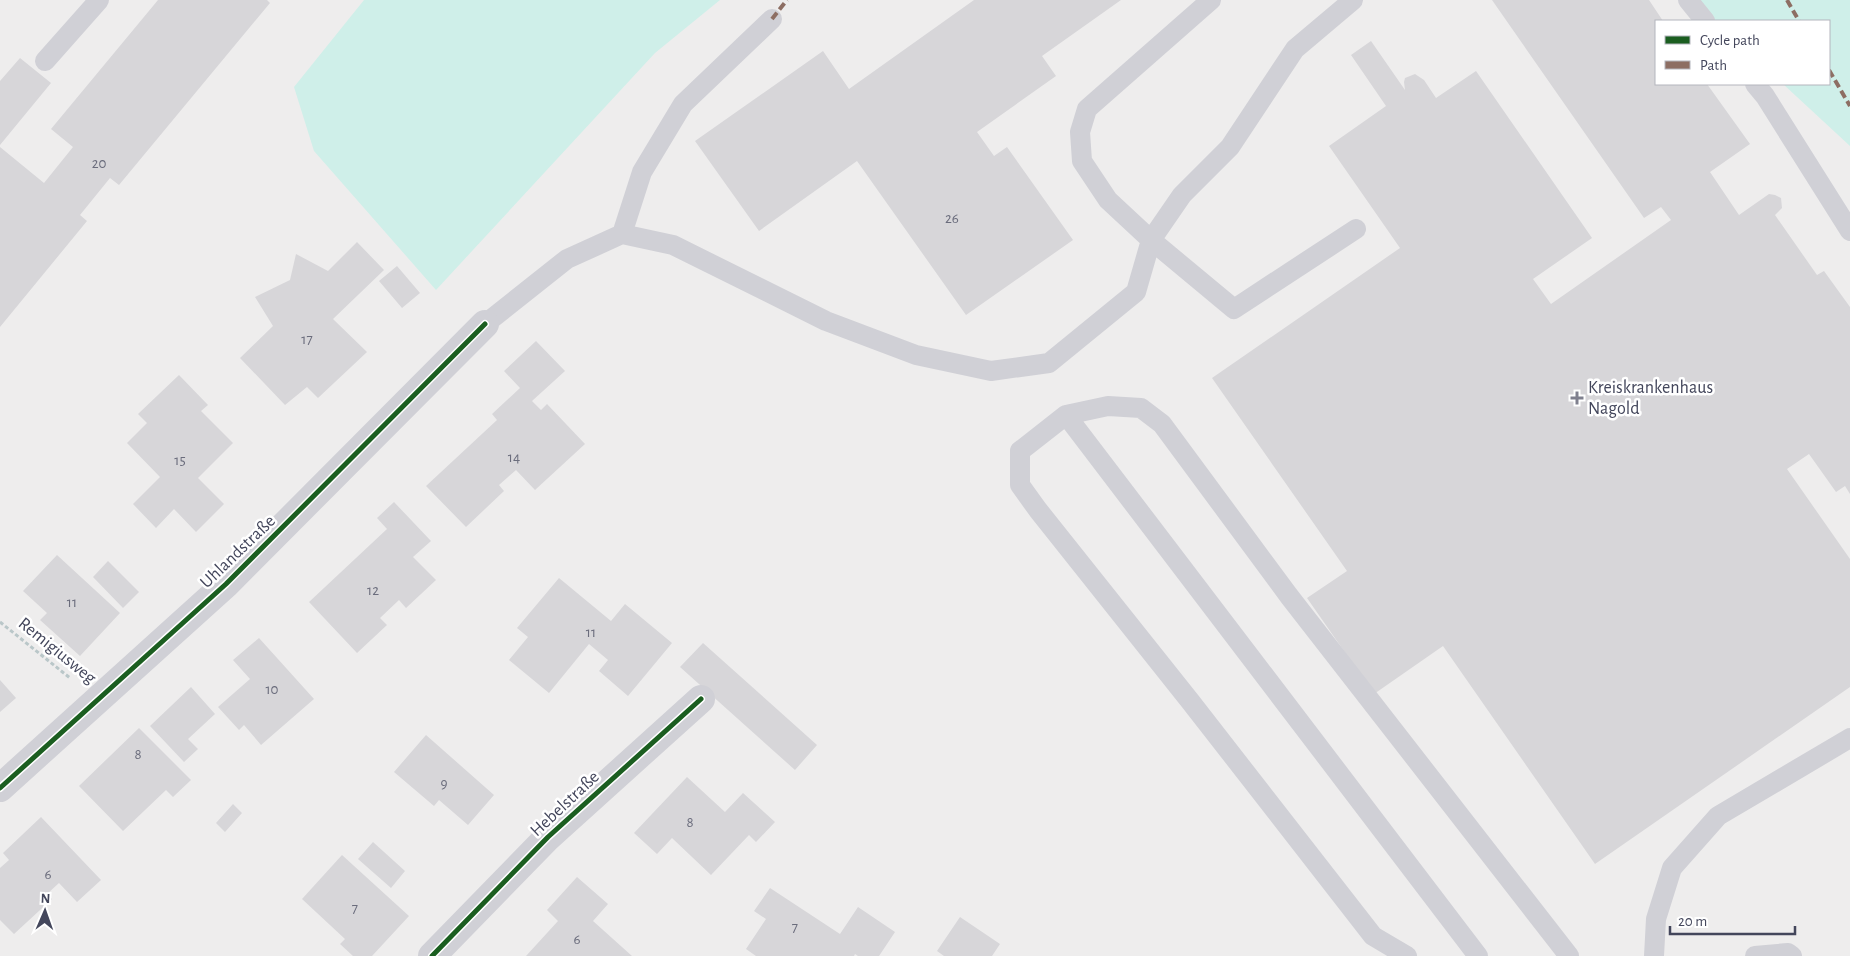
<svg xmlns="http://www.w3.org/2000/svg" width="1850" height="956" viewBox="0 0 1850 956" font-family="'Alegreya Sans',sans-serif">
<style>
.green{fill:#cfefe9}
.building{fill:#d7d6d9}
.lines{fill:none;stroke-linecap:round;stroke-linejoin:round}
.path{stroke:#bac7c9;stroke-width:3;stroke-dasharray:4 2.5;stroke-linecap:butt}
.lane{stroke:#d0d0d6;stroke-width:20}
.street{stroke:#d0d0d6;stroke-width:28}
.quiet{stroke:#8d6e63;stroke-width:4;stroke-dasharray:8 4;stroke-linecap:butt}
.cycleway-casing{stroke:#fff;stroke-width:8}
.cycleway{stroke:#1b5e20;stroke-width:5}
.poi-dot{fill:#7f808e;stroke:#fff;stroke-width:2}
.labels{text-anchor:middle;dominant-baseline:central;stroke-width:5;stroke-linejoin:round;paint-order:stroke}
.number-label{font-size:15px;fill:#6a6c7c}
.poi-label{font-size:18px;fill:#43465b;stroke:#fff;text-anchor:start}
.street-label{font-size:18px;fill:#43465b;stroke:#fff}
</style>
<rect width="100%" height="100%" fill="#eeeded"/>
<path class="green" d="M364 0H720L655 53 436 290 314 151 294 87Z
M1692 0H1850V146L1783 84H1829V21H1715Z"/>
<path class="building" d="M158 0H267L270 3 119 185 110 178 80 215 87 221 0 327V147L44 183 73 147 51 129Z
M974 0H1121L1042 56 1056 76 977 132 994 156 1007 147 1073 240 966 315 857 161 759 231 695 141 823 51 849 89Z
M1492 0H1649L1663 21H1656V84H1707L1750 144 1710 172 1739 215 1769 194 1775 195 1781 198 1782 208 1775 215 1817 275 1824 271 1850 307V494L1845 486 1836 492 1809 454 1787 469 1850 559V687L1595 864 1443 646 1374 694 1307 598 1347 571 1212 378 1400 248 1329 146 1386 106 1351 55 1371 41 1405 90 1404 82 1405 78 1415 74 1424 80 1436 98 1476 71 1592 238 1533 279 1551 304 1671 220 1661 207 1644 218Z
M20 58 51 83 0 145V81Z
M357 242 384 270 333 319 367 352 318 398 307 387 285 405 240 358 273 326 255 297 290 280 296 254 328 271Z
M397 266 420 293 402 308 379 281Z
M536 341 565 371 532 401 541 410 547 404 585 444 535 490 516 470 499 485 504 491 466 527 426 486 497 420 492 414 520 388 504 371Z
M179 375 208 405 201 411 233 443 198 478 224 504 196 532 174 509 156 528 133 504 160 477 127 443 147 423 138 414Z
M394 502 431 541 413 557 436 580 406 608 399 600 380 618 387 625 357 653 309 602 387 529 377 518Z
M57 555 120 613 80 656 40 620 47 613 23 591Z
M108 561 139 592 123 608 93 577Z
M559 578 611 621 625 604 672 643 628 696 599 671 608 660 589 644 549 693 509 660 528 637 517 628Z
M259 638 314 699 261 745 244 725 239 730 218 707 250 679 233 660Z
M703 643 817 745 795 770 680 667Z
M0 680 16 698 0 712Z
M191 687 215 714 188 739 198 749 184 762 150 726Z
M139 728 191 780 173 797 166 790 123 831 79 786Z
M426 735 494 795 468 825 439 800 434 806 394 772Z
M687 777 725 812 743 793 775 822 756 842 749 835 711 875 672 838 657 854 634 833Z
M233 804 242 813 225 832 216 823Z
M41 817 101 880 77 902 59 883 47 894 52 899 14 934 0 920V868L9 860 3 853Z
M373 842 405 871 391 888 358 859Z
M342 855 409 916 372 956H353L340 944 345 939 302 899Z
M577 877 608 904 593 921 632 956H526L558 921 547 910Z
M770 888 840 934 858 907 895 932 879 956H858L855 954 854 956H756L746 949 766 919 754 911Z
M960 917 1000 944 992 956H944L937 951Z"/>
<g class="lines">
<path class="path" d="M0 622 70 678"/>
<path class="lane" d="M1211 0 1087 109 1080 132 1082 161 1108 200 1151 240 1182 195 1230 147 1295 49 1353 0
M1688 0 1705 21
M45 61 99 0
M1755 84 1765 96 1850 231
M622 234 642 172 683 104 772 19
M485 324 567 259 622 234 673 245 826 321 916 355 991 371 1049 363 1136 292 1151 240 1234 309 1356 229
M1066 415 1478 956
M1407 956 1373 936 1190 701 1038 510 1020 485V451L1066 415 1108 406 1141 408 1162 424 1289 596 1569 956
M1654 956 1656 919 1672 868 1718 816 1850 738
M1755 956 1788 953 1792 956"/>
<path class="street" d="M0 788 226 584 485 324
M432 956 548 837 701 699"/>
<path class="quiet" d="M1787 0 1799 21
M772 19 787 0
M1829 70 1850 106"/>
<g class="cycleway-casing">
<path id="cycleway" d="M0 788 226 584 485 324
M432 956 548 837 701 699"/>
</g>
<use href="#cycleway" class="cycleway"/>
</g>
<path class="poi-dot" d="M1574.5 390.5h5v5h5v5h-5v5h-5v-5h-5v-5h5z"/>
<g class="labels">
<g class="number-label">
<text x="99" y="163">20</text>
<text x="952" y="218">26</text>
<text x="307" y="339">17</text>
<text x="514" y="457">14</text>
<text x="180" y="460">15</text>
<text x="373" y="590">12</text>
<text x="72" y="602">11</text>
<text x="591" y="632">11</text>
<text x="272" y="689">10</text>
<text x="138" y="754">8</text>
<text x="444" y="783">9</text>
<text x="690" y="822">8</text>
<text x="48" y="874">6</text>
<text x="355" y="908">7</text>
<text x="795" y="927">7</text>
<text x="577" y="939">6</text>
</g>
<g class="poi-label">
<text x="1588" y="388">Kreiskrankenhaus<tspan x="1588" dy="21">Nagold</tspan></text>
</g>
<g class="street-label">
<text transform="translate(238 552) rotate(-44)">Uhlandstraße</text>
<text transform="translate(57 651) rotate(39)">Remigiusweg</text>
<text transform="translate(565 804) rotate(-43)">Hebelstraße</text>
</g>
</g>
<rect x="1655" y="20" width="175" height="65" fill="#ffffff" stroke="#b4b5bd"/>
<rect x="1665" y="36" width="25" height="8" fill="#1b5e20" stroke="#b4b5bd"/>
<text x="1700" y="45" font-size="15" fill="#43465b">Cycle path</text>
<rect x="1665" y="61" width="25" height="8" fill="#8d6e63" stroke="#b4b5bd"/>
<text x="1700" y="70" font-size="15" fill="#43465b">Path</text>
<g transform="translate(45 911) rotate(2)" stroke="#ffffff" stroke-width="4" paint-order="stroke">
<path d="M0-4L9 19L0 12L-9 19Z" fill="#43465b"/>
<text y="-8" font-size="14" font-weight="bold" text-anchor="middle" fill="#43465b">N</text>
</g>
<path d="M1670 926v8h125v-8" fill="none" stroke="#43465b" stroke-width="2.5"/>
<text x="1678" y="926" font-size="15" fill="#43465b" stroke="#ffffff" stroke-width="4" paint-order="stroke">20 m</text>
</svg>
